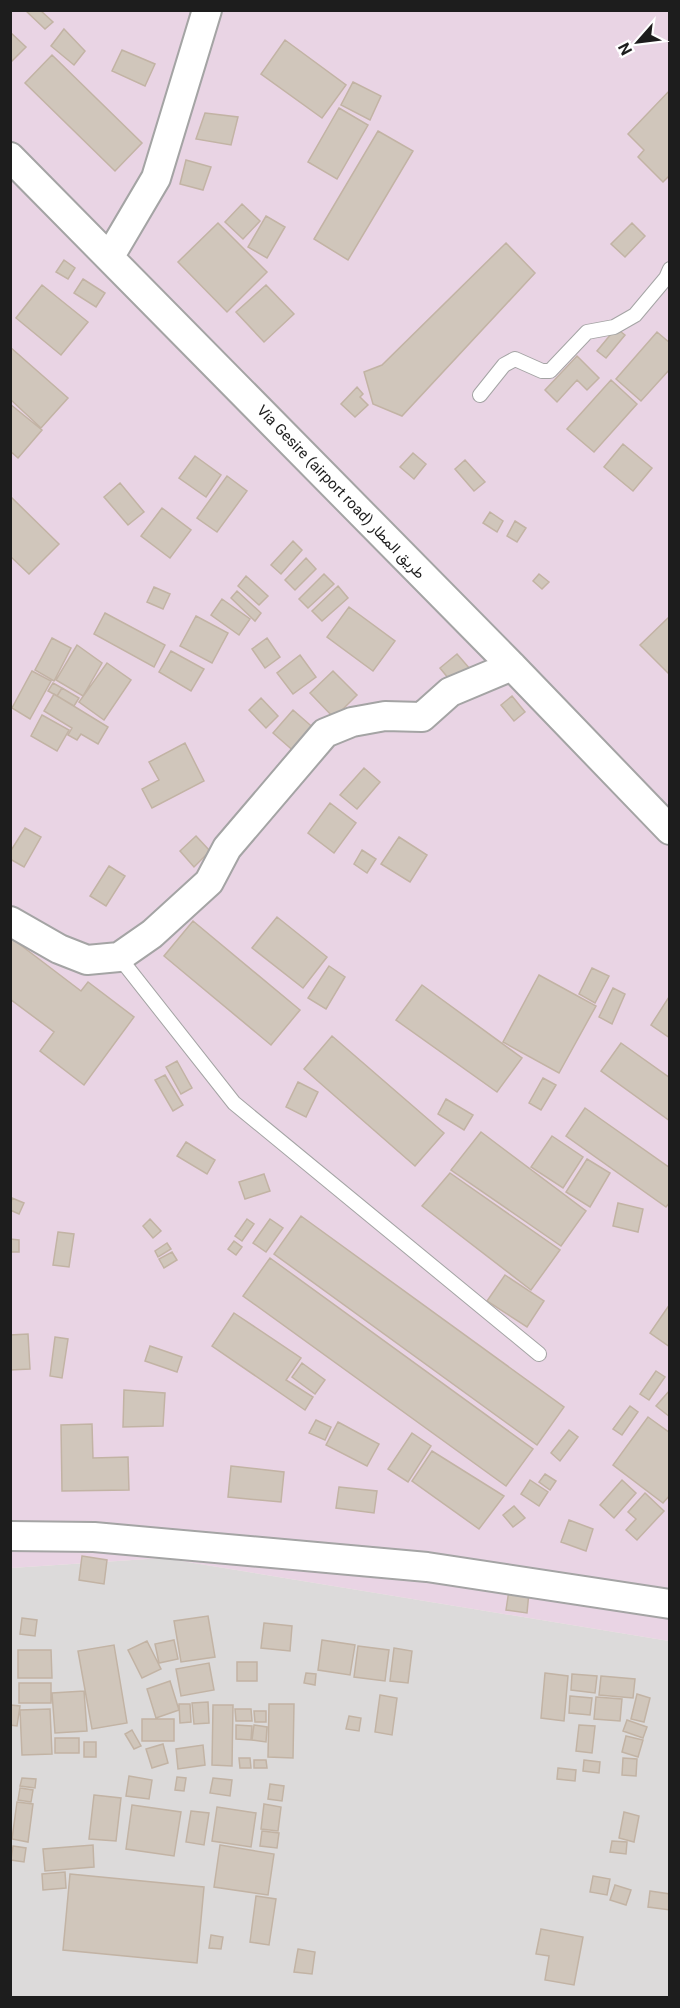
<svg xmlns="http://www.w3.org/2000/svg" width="680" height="2008" viewBox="0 0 680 2008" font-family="Roboto,Vazirmatn,sans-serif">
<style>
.residential{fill:#dcdada}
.industrial{fill:#e9d4e4}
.building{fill:#d0c6bb;stroke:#c2b3a4;stroke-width:1.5}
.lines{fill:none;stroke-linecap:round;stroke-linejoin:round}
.lane-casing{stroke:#a4a4a4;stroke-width:16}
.street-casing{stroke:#a4a4a4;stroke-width:32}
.lane{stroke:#fff;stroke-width:14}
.street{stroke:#fff;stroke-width:28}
.labels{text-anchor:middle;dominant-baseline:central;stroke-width:4.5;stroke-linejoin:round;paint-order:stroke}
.street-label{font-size:15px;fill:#1d1d1d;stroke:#fff}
</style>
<rect width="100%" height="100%" fill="#efece2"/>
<path class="residential" d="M163 1558 669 1641V1997L11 1998V1568Z"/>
<path class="industrial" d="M11 11H669V1641L163 1558 11 1568Z"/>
<path class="building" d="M25 10H40L53 22 45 29Z
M64 29 85 51 74 65 51 46Z
M10 32 26 47 10 63Z
M285 40 346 85 322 118 261 74Z
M122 50 155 64 145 86 112 71Z
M52 55 142 143 115 171 25 83Z
M353 82 381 96 370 120 341 105Z
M670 90V175L663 182 638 157 644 150 628 134Z
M339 108 368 125 337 179 308 162Z
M205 113 238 117 231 145 196 139Z
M378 131 413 151 348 260 314 239Z
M186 160 211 167 203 190 180 184Z
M242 204 260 221 243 239 225 222Z
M266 216 285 227 267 258 248 247Z
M218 223 267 272 227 312 178 262Z
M632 223 645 236 625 257 611 244Z
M506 243 535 273 402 416 373 404 364 372 382 365Z
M64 260 75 268 68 279 56 272Z
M83 279 105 293 96 307 74 293Z
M42 285 88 322 61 355 16 318Z
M266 285 294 314 264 342 236 312Z
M616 328 625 335 606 358 597 351Z
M657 332 670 343V369L641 401 616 379Z
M10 347 68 398 41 428 10 399Z
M577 356 599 378 587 390 577 380 557 402 545 390Z
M611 380 637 404 594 452 567 429Z
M357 387 363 394 360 397 368 405 355 417 341 404Z
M10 404 42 430 18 458 10 451Z
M623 444 652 468 633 491 604 467Z
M413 453 426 464 414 479 400 467Z
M195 456 221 475 206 497 179 478Z
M465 460 485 482 474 491 455 469Z
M227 476 247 491 217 532 197 518Z
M120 483 144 512 128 525 104 497Z
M10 496 59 544 29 574 10 556Z
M162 508 191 530 170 558 141 536Z
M490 512 503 521 497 532 483 523Z
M515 521 526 528 517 542 507 536Z
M293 541 302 550 281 574 271 565Z
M306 558 316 569 295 590 285 580Z
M324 574 334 584 308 608 299 599Z
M539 574 549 582 542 589 533 581Z
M246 576 268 596 259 605 238 586Z
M338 586 348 598 322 621 312 611Z
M154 587 170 594 163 609 147 602Z
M237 591 261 613 255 621 231 598Z
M222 599 250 619 239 635 211 615Z
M349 607 395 641 373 671 327 637Z
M105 613 165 645 154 667 94 634Z
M196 616 228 633 212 663 180 646Z
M669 617 670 618V675L640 645Z
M52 638 71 648 54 681 35 670Z
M267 638 280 657 265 668 252 649Z
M77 645 102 663 83 696 56 680Z
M171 651 204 669 191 691 159 672Z
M457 654 470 669 453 684 440 668Z
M300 655 316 677 293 694 277 673Z
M107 663 131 680 104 720 79 702Z
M32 671 51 681 30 719 12 708Z
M333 671 357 695 334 718 310 693Z
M53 683 62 688 57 696 48 691Z
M62 688 79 698 74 706 57 696Z
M54 694 108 727 98 744 81 734 77 740 68 735 72 728 44 711Z
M512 696 525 712 514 721 501 705Z
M261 698 278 716 266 728 249 710Z
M293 710 317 731 297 754 273 733Z
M42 715 69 730 57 751 31 736Z
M185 743 204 781 152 808 142 789 159 780 149 762Z
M364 768 380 782 357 809 340 795Z
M330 803 356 823 334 853 308 833Z
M25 828 41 837 24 867 10 859V852Z
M196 836 210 851 194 867 180 851Z
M399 837 427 855 410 882 381 864Z
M362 850 376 859 367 873 354 864Z
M109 866 125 876 106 906 90 896Z
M277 917 327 957 303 988 252 948Z
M193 921 300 1010 271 1045 164 956Z
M10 937 81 991 88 982 134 1017 84 1085 40 1051 54 1032 10 999Z
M329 966 345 977 326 1009 308 998Z
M592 968 609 976 595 1003 579 994Z
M539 975 596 1006 559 1073 503 1042Z
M422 985 522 1058 497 1092 396 1020Z
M613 988 625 994 612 1024 599 1017Z
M669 997H670V1038L651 1025Z
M332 1036 444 1133 415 1166 304 1069Z
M621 1043 670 1078V1121L601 1071Z
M177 1061 192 1088 181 1094 166 1067Z
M165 1075 183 1105 173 1111 155 1080Z
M543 1078 556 1085 541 1110 529 1103Z
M298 1082 318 1092 306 1117 286 1107Z
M446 1099 473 1115 464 1130 438 1114Z
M585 1108 670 1168V1202L666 1207 566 1136Z
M481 1132 586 1211 561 1246 451 1170Z
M552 1136 583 1157 563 1188 531 1167Z
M186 1142 215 1160 207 1174 177 1156Z
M587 1159 610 1173 590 1207 566 1192Z
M450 1173 560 1250 531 1290 422 1206Z
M264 1174 270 1191 245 1199 239 1182Z
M12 1198 24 1203 19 1214 10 1210Z
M618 1203 643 1209 638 1232 613 1226Z
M301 1216 564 1407 537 1445 274 1254Z
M150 1219 161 1231 153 1238 143 1226Z
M247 1219 254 1224 242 1241 235 1236Z
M270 1219 283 1228 266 1252 253 1243Z
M58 1232 74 1234 69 1267 53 1265Z
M10 1239 19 1240V1252H10Z
M234 1241 242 1247 236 1255 228 1249Z
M167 1243 171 1249 158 1257 155 1251Z
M172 1252 177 1260 164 1268 159 1259Z
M270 1258 533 1449 506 1486 243 1296Z
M505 1275 544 1301 527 1327 487 1301Z
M670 1304V1347L650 1333Z
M234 1313 301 1358 286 1380 313 1397 305 1410 212 1346Z
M28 1334 30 1369 10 1370V1335Z
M55 1337 68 1339 62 1378 50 1376Z
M150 1346 182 1357 177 1372 145 1361Z
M302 1363 325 1380 315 1394 292 1377Z
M656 1371 665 1377 649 1400 640 1394Z
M124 1390 165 1393 163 1426 123 1427Z
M670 1390V1417L656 1406Z
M630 1406 638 1412 622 1435 613 1429Z
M648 1417 670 1433V1495L663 1503 613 1465Z
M316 1420 331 1427 325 1440 309 1433Z
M338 1422 379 1444 367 1466 326 1445Z
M92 1424 93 1458 128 1457 129 1490 62 1491 61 1425Z
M569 1430 578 1437 560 1461 551 1453Z
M412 1433 431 1446 408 1482 388 1469Z
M432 1451 504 1496 479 1529 412 1481Z
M231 1466 284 1472 281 1502 228 1497Z
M545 1474 556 1481 550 1490 539 1482Z
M530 1480 548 1492 539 1506 521 1494Z
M622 1480 636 1493 614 1518 600 1505Z
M339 1487 377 1491 374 1513 336 1508Z
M645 1493 664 1511 637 1540 626 1530 636 1519 628 1512Z
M514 1506 525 1518 513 1527 503 1515Z
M569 1520 593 1529 586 1551 561 1542Z
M82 1556 107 1560 104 1584 79 1580Z
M509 1590 529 1592 527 1613 506 1610Z
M208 1616 215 1657 181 1662 174 1621Z
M22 1618 37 1620 35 1636 20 1634Z
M264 1623 292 1626 290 1651 261 1648Z
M174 1640 178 1659 159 1663 155 1644Z
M322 1640 355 1645 350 1675 318 1670Z
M147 1641 161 1669 142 1678 128 1650Z
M114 1645 127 1723 92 1729 78 1651Z
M358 1646 389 1650 385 1681 354 1677Z
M394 1648 412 1651 408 1683 390 1681Z
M18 1650H51L52 1678H18Z
M237 1662H257V1681H237Z
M209 1663 214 1690 181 1696 176 1669Z
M306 1673 316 1674 315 1685 304 1683Z
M545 1673 568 1676 564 1721 541 1718Z
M572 1674 597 1676 595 1693 571 1690Z
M601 1676 635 1679 633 1698 599 1695Z
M170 1681 179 1710 156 1718 147 1689Z
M19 1683H51V1703H19Z
M84 1691 87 1731 55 1733 52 1693Z
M637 1694 650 1698 644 1722 631 1719Z
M380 1695 397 1698 392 1735 375 1732Z
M570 1696 592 1698 590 1715 569 1713Z
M596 1697 622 1699 620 1721 594 1719Z
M208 1702 209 1723 194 1724 192 1703Z
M179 1704H190L191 1722 180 1723Z
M269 1704H294L293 1758 268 1757Z
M11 1705 20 1706 17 1726 10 1725Z
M213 1705H233L232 1766 212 1765Z
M50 1709 52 1754 22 1755 20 1710Z
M235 1709H251L252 1721H236Z
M254 1711H266V1722H255Z
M349 1716 361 1718 359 1731 346 1729Z
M142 1719H174V1741H142Z
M627 1720 647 1727 643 1738 623 1731Z
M236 1725 252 1726 251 1740 236 1739Z
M254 1725 267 1727 266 1742 252 1740Z
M579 1725 595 1726 592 1753 576 1751Z
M132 1730 141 1746 134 1749 125 1734Z
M626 1736 643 1740 638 1757 622 1752Z
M55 1738H79V1753H55Z
M84 1742H96V1757H84Z
M163 1744 168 1763 152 1768 146 1749Z
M203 1745 205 1765 178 1769 176 1749Z
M239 1758H250L251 1768H240Z
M623 1758 637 1759 636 1776 622 1775Z
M254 1760H266L267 1768H254Z
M584 1760 600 1762 599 1773 583 1771Z
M558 1768 576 1770 575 1781 557 1779Z
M129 1776 152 1780 149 1799 126 1796Z
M177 1777 186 1778 184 1791 175 1790Z
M22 1778 36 1779 35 1788 20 1786Z
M213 1778 232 1780 230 1796 210 1793Z
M270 1784 284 1786 282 1801 268 1799Z
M20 1788 33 1790 31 1802 18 1800Z
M94 1795 121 1798 116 1841 89 1839Z
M17 1802 33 1804 28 1842 12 1839Z
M264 1804 281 1807 278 1831 261 1829Z
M132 1805 181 1812 174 1856 126 1849Z
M217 1807 256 1813 251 1847 212 1841Z
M191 1811 209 1813 204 1845 186 1842Z
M624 1812 639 1816 634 1842 619 1838Z
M262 1831 279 1833 277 1848 260 1846Z
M612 1841 627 1842 626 1854 610 1852Z
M93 1845 94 1867 45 1871 43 1849Z
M220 1845 274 1854 268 1895 214 1887Z
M13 1846 26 1848 24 1862 11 1860Z
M65 1872 66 1888 43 1890 42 1874Z
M70 1874 204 1887 197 1963 63 1950Z
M593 1876 610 1879 607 1895 590 1892Z
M615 1885 631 1890 626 1905 610 1900Z
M650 1891 670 1894V1910L648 1907Z
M256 1896 276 1899 269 1945 250 1942Z
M541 1929 583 1937 574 1985 545 1980 549 1956 536 1954Z
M211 1935 223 1937 221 1949 209 1948Z
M298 1949 315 1952 312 1974 294 1972Z"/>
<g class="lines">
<g class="lane-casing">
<path id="lane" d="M480 395 504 365 515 359 542 371H550L587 332 614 327 635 315 666 278 670 269
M119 957 234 1103 539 1354"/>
</g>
<g class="street-casing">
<path id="street" d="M10 157 512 666 670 830
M110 256 156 178 207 10
M10 921 59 949 87 960 119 957 152 934 209 882 227 848 325 733 352 722 385 716 422 717 450 692 512 666
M10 1536 94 1537 427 1567 670 1604"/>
</g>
<use href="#lane" class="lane"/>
<use href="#street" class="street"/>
</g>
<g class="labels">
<g class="street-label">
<text transform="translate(341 492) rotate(46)">Via Gesire (airport road) طريق المطار</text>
</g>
</g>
<rect width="680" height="2008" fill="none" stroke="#1d1d1d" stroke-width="24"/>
<g transform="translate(638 42) rotate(242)" stroke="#ffffff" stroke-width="4.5" paint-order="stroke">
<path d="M0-4.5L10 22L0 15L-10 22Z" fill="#1d1d1d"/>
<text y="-9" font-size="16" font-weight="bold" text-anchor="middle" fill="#1d1d1d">N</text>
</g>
</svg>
